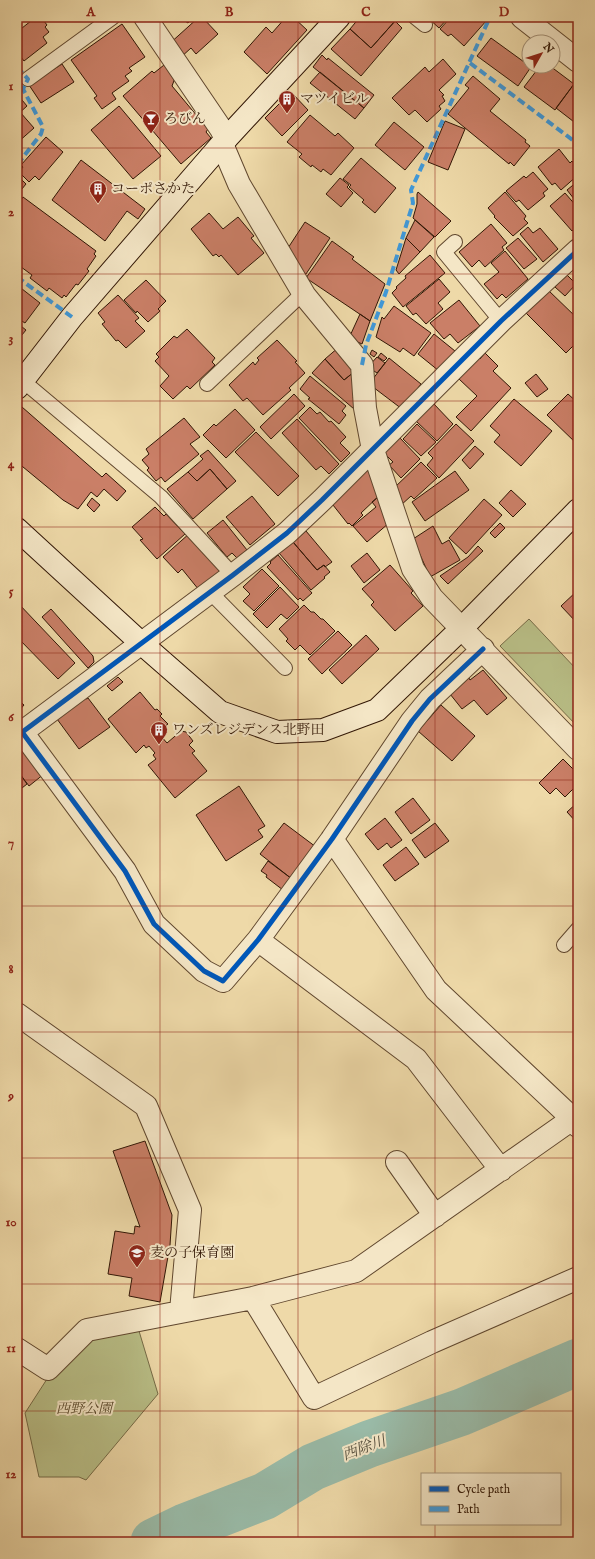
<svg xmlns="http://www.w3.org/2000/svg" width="595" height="1559" viewBox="0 0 595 1559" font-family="'IM FELL English','Noto Serif JP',serif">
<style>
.green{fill:#b9bf87;stroke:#756a46}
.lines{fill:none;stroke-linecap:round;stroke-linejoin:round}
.river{stroke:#99baa7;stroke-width:47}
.building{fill:#ca7f67;stroke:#311605}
.lane-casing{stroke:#60472e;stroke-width:16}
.street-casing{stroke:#60472e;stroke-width:24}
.secondary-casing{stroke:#311605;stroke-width:24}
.lane{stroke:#f4e6c6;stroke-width:14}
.street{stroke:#f4e6c6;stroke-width:22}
.secondary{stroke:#f4e6c6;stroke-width:22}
.quiet{stroke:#3e9add;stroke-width:4;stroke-dasharray:8 4;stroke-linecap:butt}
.cycleway-casing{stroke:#f4e6c6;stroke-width:8}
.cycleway{stroke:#0057b8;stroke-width:5}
.grid{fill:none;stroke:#8f2418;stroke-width:1;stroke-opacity:0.55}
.labels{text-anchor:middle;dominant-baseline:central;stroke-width:4;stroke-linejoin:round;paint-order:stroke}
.poi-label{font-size:14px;fill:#311605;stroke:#f4e6c6;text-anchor:start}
.park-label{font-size:14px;font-style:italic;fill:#5a492c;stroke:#f4e6c6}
.water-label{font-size:15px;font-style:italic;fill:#554f3e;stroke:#f4e6c6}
.neatline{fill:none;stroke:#8f2418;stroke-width:1.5}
.grid-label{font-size:13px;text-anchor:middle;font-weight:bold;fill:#8f2418}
</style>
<rect width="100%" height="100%" fill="#eed9a8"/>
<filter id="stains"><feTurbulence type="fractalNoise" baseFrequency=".005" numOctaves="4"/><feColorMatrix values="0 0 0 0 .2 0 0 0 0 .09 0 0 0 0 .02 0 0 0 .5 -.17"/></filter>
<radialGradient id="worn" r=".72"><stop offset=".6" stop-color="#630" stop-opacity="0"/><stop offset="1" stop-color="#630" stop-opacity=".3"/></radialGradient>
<path class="green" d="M529 619 578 671V727L500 646Z
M139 1331 158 1394 86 1480 79 1477H39L25 1413 47 1379 91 1338Z"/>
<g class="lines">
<path class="river" d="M154 1542 185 1527 265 1496 313 1467 369 1444 462 1412 578 1362"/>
</g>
<path class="building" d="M36 17H41L47 25 45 27 49 32 43 37 47 43 24 61 17 52V32Z
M179 17H193L188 23Z
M199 17H202L218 34 196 54 191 48 180 58 168 45Z
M286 17H293L307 30 267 74 244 52 266 27 272 33Z
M360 17H393L396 20 371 48 350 29Z
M427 17H449L439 28Z
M451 17H484L487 20 464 46 451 34 448 36 440 29Z
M568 17H578V25Z
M395 21 402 28 361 76 331 49 350 29 371 48Z
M122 24 145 57 129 68 132 71 125 76 129 81 112 93 116 99 102 109 94 98 97 96 71 60Z
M491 38 531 67 518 86 477 56Z
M322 55 327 60 328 58 374 95 364 108 313 67Z
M443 59 456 74 439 90 444 95 442 96 445 101 439 106 441 109 427 122 415 110 409 115 392 98 425 67 429 72Z
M62 64 74 82 41 103 29 85Z
M164 65 175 78 172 86 208 129 206 132 211 138 181 164 123 96 152 71 154 73Z
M540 66H550L574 84 555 110 524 87Z
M320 72 364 108 355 119 310 83Z
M473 76 500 99 490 111 526 140 525 142 530 146 514 166 510 162 509 164 448 114 469 88 465 85Z
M574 84 578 88V125L556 108Z
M291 92 308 110 282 136 265 118Z
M17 94 27 106 17 115Z
M119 106 161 156 133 179 91 130Z
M20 112 34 128 17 143V115Z
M310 115 335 136 338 133 354 148 331 175 323 169 321 172 312 165 311 167 299 157 302 154 287 142Z
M445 121 465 129 448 170 428 162Z
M394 122 424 147 405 170 375 145Z
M46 137 63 152 39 180 35 176 29 182 19 172 23 167 21 165Z
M559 149 570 163 572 161 578 169V175L561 190 555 183 552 185 538 167Z
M361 158 396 188 375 213 362 202 364 200 349 187 351 185 343 179Z
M81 160 145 209 138 219 127 211 105 241 52 200Z
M533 172 548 189 543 193 545 196 528 210 519 200 516 202 506 191 524 176 526 178Z
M17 175 26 184 17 195Z
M340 178 349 185 347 187 353 193 341 207 326 194Z
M578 181V204L567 190Z
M418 192 451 221 435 237 413 218 417 204V194Z
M505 192 526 216 524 219 528 223 513 236 494 217 495 216 488 208Z
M565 193 578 208V226L572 231 550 206Z
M23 197 96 251 94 254 96 256 87 269 89 271 78 285 76 284 66 297 64 295 62 298 49 288 47 291 30 278 32 275 17 264V206Z
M209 213 223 229 238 217 254 236 251 238 264 253 238 275 221 255 219 257 216 254 213 256 191 229Z
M415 220 434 237 420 252 406 238Z
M305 222 330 238 306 274 292 264 296 258 287 252 288 248Z
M491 224 507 243 502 247 504 250 485 267 479 260 472 267 459 252Z
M528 227 533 233 540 228 558 249 543 262 520 234Z
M406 238 420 252 399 274 396 270Z
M518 238 537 259 524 269 506 248Z
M332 241 354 257 352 259 385 284 370 321 306 278Z
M505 251 528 279 506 298 502 294 497 299 484 284 499 272 491 263Z
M430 255 445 273 403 307 392 293 397 288 396 287 406 278 405 276Z
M567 275 576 284 565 296 555 287Z
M439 279 450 292 438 303 443 309 426 324 416 313 413 315 406 306Z
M146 280 166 301 158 309 160 311 148 322 137 311 136 313 124 300Z
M17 285 40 303 25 323 17 318Z
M547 289 578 319V341L566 353 525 312Z
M118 295 139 318 135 321 145 331 126 348 118 340 116 341 102 324 105 322 98 313Z
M459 300 480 326 458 343 450 334 444 339 430 323Z
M394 306 431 333 414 356 403 348 400 352 376 337 382 317 384 319Z
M360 314 370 321 362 344 349 338Z
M17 323 26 330 17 341Z
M187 329 215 358 212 362 215 365 190 389 187 386 173 399 160 386 169 376 155 361 159 357 156 354 174 336 177 338Z
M434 334 455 351 439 371 418 354Z
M277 340 297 361 295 362 305 373 289 388 291 390 263 415 247 398 243 401 229 385 253 362 255 365 259 360 257 358Z
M339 347 354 372 344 380 325 359Z
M372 350 377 353 374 357 370 354Z
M381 353 387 358 384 361 378 357Z
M485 353 498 366 493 371 511 388 471 431 456 417 477 396 459 379 479 357 480 359Z
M377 357 385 363 377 373 368 367Z
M389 358 421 384 402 409 369 384Z
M325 359 344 380 354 372 356 395 353 397 358 405 354 409 312 373Z
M536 374 548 389 537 397 525 383Z
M310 376 346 406 342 411 346 415 339 424 308 399 310 398 300 389Z
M294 394 305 406 271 439 260 427Z
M568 394 578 403V445L547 415Z
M514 399 552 431 521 466 494 442 500 435 490 426Z
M433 403 453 424 437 441 416 421Z
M22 407 102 477 106 473 126 491 117 501 104 489 97 497 91 492 78 509 63 500 17 462V413Z
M310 407 317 414 320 412 329 422 331 421 346 437 340 443 350 453 341 462 299 418Z
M235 409 255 430 226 458 203 435 214 424 216 426Z
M184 418 200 437 190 444 199 454 165 482 161 477 156 481 147 470 149 468 142 460 149 454 146 449Z
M297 419 339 464 329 474 321 466 316 470 282 433Z
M417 424 436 442 421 456 403 439Z
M456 424 474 441 439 478 427 465 433 458 428 453Z
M256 432 299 476 278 496 235 452Z
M400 438 420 459 401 478 389 465 393 462 384 453Z
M475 446 484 454 470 469 462 460Z
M208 450 236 481 227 489 210 469 197 481 188 472 203 459 200 456Z
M421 462 437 478 414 499 411 496 400 506 393 489Z
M210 469 227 489 193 519 167 489 188 472 197 481Z
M367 470 371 473 380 495 361 513 363 515 352 526 349 523 348 524 333 505Z
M455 471 469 490 425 521 412 502Z
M511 490 526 504 513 517 499 503Z
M252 496 275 524 250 545 226 517Z
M379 496 389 523 367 542 353 526 376 507 372 502Z
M92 498 100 505 94 512 87 505Z
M484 499 502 515 466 554 449 538Z
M155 507 164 516 166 514 185 534 157 559 140 540 143 539 132 527Z
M223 520 247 550 237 558 232 553 227 557 207 533Z
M500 523 505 528 495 538 490 533Z
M433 526 442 544 449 540 460 560 430 577 413 539Z
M306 531 332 562 325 567 324 565 317 570 293 542Z
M190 533 222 570 199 590 182 569 178 573 163 557Z
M293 542 317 570 324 565 330 572 324 577 325 578 311 590 279 553Z
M478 546 483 551 448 584 440 576 468 557Z
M367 553 380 570 364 583 351 566Z
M278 555 312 593 303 601 300 598 298 600 267 567 271 563 270 562Z
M390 565 413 591 411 593 423 606 395 631 371 605 374 602 362 589Z
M262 569 279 586 254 611 243 601 250 594 243 587Z
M17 575 22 580 17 585Z
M280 587 299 607 287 619 281 614 267 628 253 614Z
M578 590V624L561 606Z
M17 602 75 663 58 679 17 637Z
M304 605 311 612H314L321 619H323L335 631 310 655 300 645 295 650 286 641 288 639 279 629Z
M51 609 93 656 94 662 88 668 42 617Z
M338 631 352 645 322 674 308 659Z
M366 635 379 649 342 684 329 670Z
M483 670 507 698 487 715 474 700 462 709 450 694 469 678 470 680Z
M118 677 123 682 112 691 107 686Z
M140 692 155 710 157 709 162 714 160 716 168 724 159 731 161 734 160 735 167 743 181 731 186 732 193 741 189 745 195 751 192 753 207 771 175 798 148 765 156 759 153 755 155 753 149 746 146 748 144 745 136 753 108 719Z
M84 696 86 699 88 698 110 727 79 749 57 719Z
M17 699 24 705 17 713Z
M441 705 475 736 452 761 418 731Z
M24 746 44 774 29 786 17 770V751Z
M563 759 578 774V784L565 797 556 788 550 794 539 783Z
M17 770 27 784 17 792Z
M239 786 265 826 258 830 263 837 226 861 196 815Z
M413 798 430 820 411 834 395 812Z
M578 802V824L567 812Z
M385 818 402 840 391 848 387 843 378 850 365 834Z
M284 823 316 847 292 879 260 854Z
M435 823 449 841 425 858 412 840Z
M406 847 419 864 395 881 383 865Z
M268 861 292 879 283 890 266 877 267 875 261 871Z
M145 1141 172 1215 170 1245 160 1302 129 1296 132 1278 108 1274 115 1231 134 1234 135 1226 140 1227 113 1151Z"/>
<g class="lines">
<g class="lane-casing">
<path id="lane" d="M415 17 425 25
M28 79 113 17
M455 242 444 252 501 321
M23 381 161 497 233 575
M207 384 303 293
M210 592 285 668
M564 945 578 929"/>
</g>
<g class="street-casing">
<path id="street" d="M145 17 221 129 226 139
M522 17 578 61
M222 144 239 184 305 296 362 365 365 408 373 450 413 569 432 598 578 749
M22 732 125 871 154 924 204 971 223 981 258 940 332 839 412 721 430 699 483 649
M17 736 233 575 287 533 322 500 501 321 578 250
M332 839 436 990 573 1119 578 1126
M258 940 416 1059 501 1170
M17 1014 146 1106 190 1210 181 1311
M397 1162 435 1216
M253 1298 314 1398 432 1342 578 1278
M17 1349 48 1369 87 1330 253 1298 356 1271 578 1115"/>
</g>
<g class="secondary-casing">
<path id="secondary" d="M17 388 72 317 226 139 339 17
M17 529 141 643 220 712 277 732 323 730 377 710 462 628 578 510"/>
</g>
<use href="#lane" class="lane"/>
<use href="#street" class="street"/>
<use href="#secondary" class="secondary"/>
<path class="quiet" d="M470 63 578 144
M17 67 28 79 23 89 43 127 41 134 17 165
M17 277 72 317
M362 365 366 345 386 292 413 203 411 190 490 17"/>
<g class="cycleway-casing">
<path id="cycleway" d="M22 732 125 871 154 924 204 971 223 981 258 940 332 839 412 721 430 699 483 649
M17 736 233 575 287 533 322 500 501 321 578 250"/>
</g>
<use href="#cycleway" class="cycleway"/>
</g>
<path class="grid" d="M160 17V1542M298 17V1542M435 17V1474M17 148H578M17 274H578M17 401H578M17 527H578M17 653H578M17 780H578M17 906H578M17 1032H578M17 1158H578M17 1284H578M17 1411H578M435 1524V1542"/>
<defs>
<g id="building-pin" transform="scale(0.9)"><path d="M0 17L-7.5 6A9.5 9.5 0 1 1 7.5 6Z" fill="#8f2418" stroke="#f4e6c6"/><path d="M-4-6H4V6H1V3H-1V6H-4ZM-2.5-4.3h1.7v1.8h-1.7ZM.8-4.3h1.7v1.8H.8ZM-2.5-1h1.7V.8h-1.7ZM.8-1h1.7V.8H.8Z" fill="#fff"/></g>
<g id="bar-pin" transform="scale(0.9)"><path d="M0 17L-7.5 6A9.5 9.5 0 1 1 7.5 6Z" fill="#8f2418" stroke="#f4e6c6"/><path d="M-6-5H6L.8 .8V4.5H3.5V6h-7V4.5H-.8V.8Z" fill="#fff"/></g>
<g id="school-pin" transform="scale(0.9)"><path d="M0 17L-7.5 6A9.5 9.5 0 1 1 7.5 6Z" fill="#8f2418" stroke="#f4e6c6"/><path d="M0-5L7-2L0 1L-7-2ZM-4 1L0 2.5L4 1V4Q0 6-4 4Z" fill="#fff"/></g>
</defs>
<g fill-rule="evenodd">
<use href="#building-pin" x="287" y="99"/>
<use href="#bar-pin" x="151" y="119"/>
<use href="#building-pin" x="98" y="189"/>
<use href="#building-pin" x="159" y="730"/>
<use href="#school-pin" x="137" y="1253"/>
</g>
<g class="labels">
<g class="poi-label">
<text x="300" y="99">マツイビル</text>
<text x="164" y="119">ろびん</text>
<text x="111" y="189">コーポさかた</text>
<text x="172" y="730">ワンズレジデンス北野田</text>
<text x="150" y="1253">麦の子保育園</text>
</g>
<g class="park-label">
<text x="84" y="1409">西野公園</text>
</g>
<g class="water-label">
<text transform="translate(364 1448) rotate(-20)">西除川</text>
</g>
</g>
<rect width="595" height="1559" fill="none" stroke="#eed9a8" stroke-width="44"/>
<rect x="421" y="1473" width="140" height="52" fill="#f4e6c6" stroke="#a69379"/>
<rect x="429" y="1486" width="20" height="6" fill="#0057b8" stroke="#a69379"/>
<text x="457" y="1493" font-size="12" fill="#311605">Cycle path</text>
<rect x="429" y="1506" width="20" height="6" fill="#3e9add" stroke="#a69379"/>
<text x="457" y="1513" font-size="12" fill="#311605">Path</text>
<g transform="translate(541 54) rotate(51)"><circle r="19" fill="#f4e6c6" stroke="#a69379"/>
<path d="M0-3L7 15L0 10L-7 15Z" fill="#8f2418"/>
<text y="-6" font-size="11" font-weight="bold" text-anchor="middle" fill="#311605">N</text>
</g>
<rect x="22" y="22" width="551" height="1515" class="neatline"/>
<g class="grid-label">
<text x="91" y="16">A</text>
<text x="229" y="16">B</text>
<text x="366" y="16">C</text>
<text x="504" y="16">D</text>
<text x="11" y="90">1</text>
<text x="11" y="216">2</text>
<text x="11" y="342">3</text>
<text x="11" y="468">4</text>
<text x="11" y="595">5</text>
<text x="11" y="721">6</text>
<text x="11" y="847">7</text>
<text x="11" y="973">8</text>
<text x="11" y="1100">9</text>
<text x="11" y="1226">10</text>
<text x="11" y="1352">11</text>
<text x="11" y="1478">12</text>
</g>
<rect width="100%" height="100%" filter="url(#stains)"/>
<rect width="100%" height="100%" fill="url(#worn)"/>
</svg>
